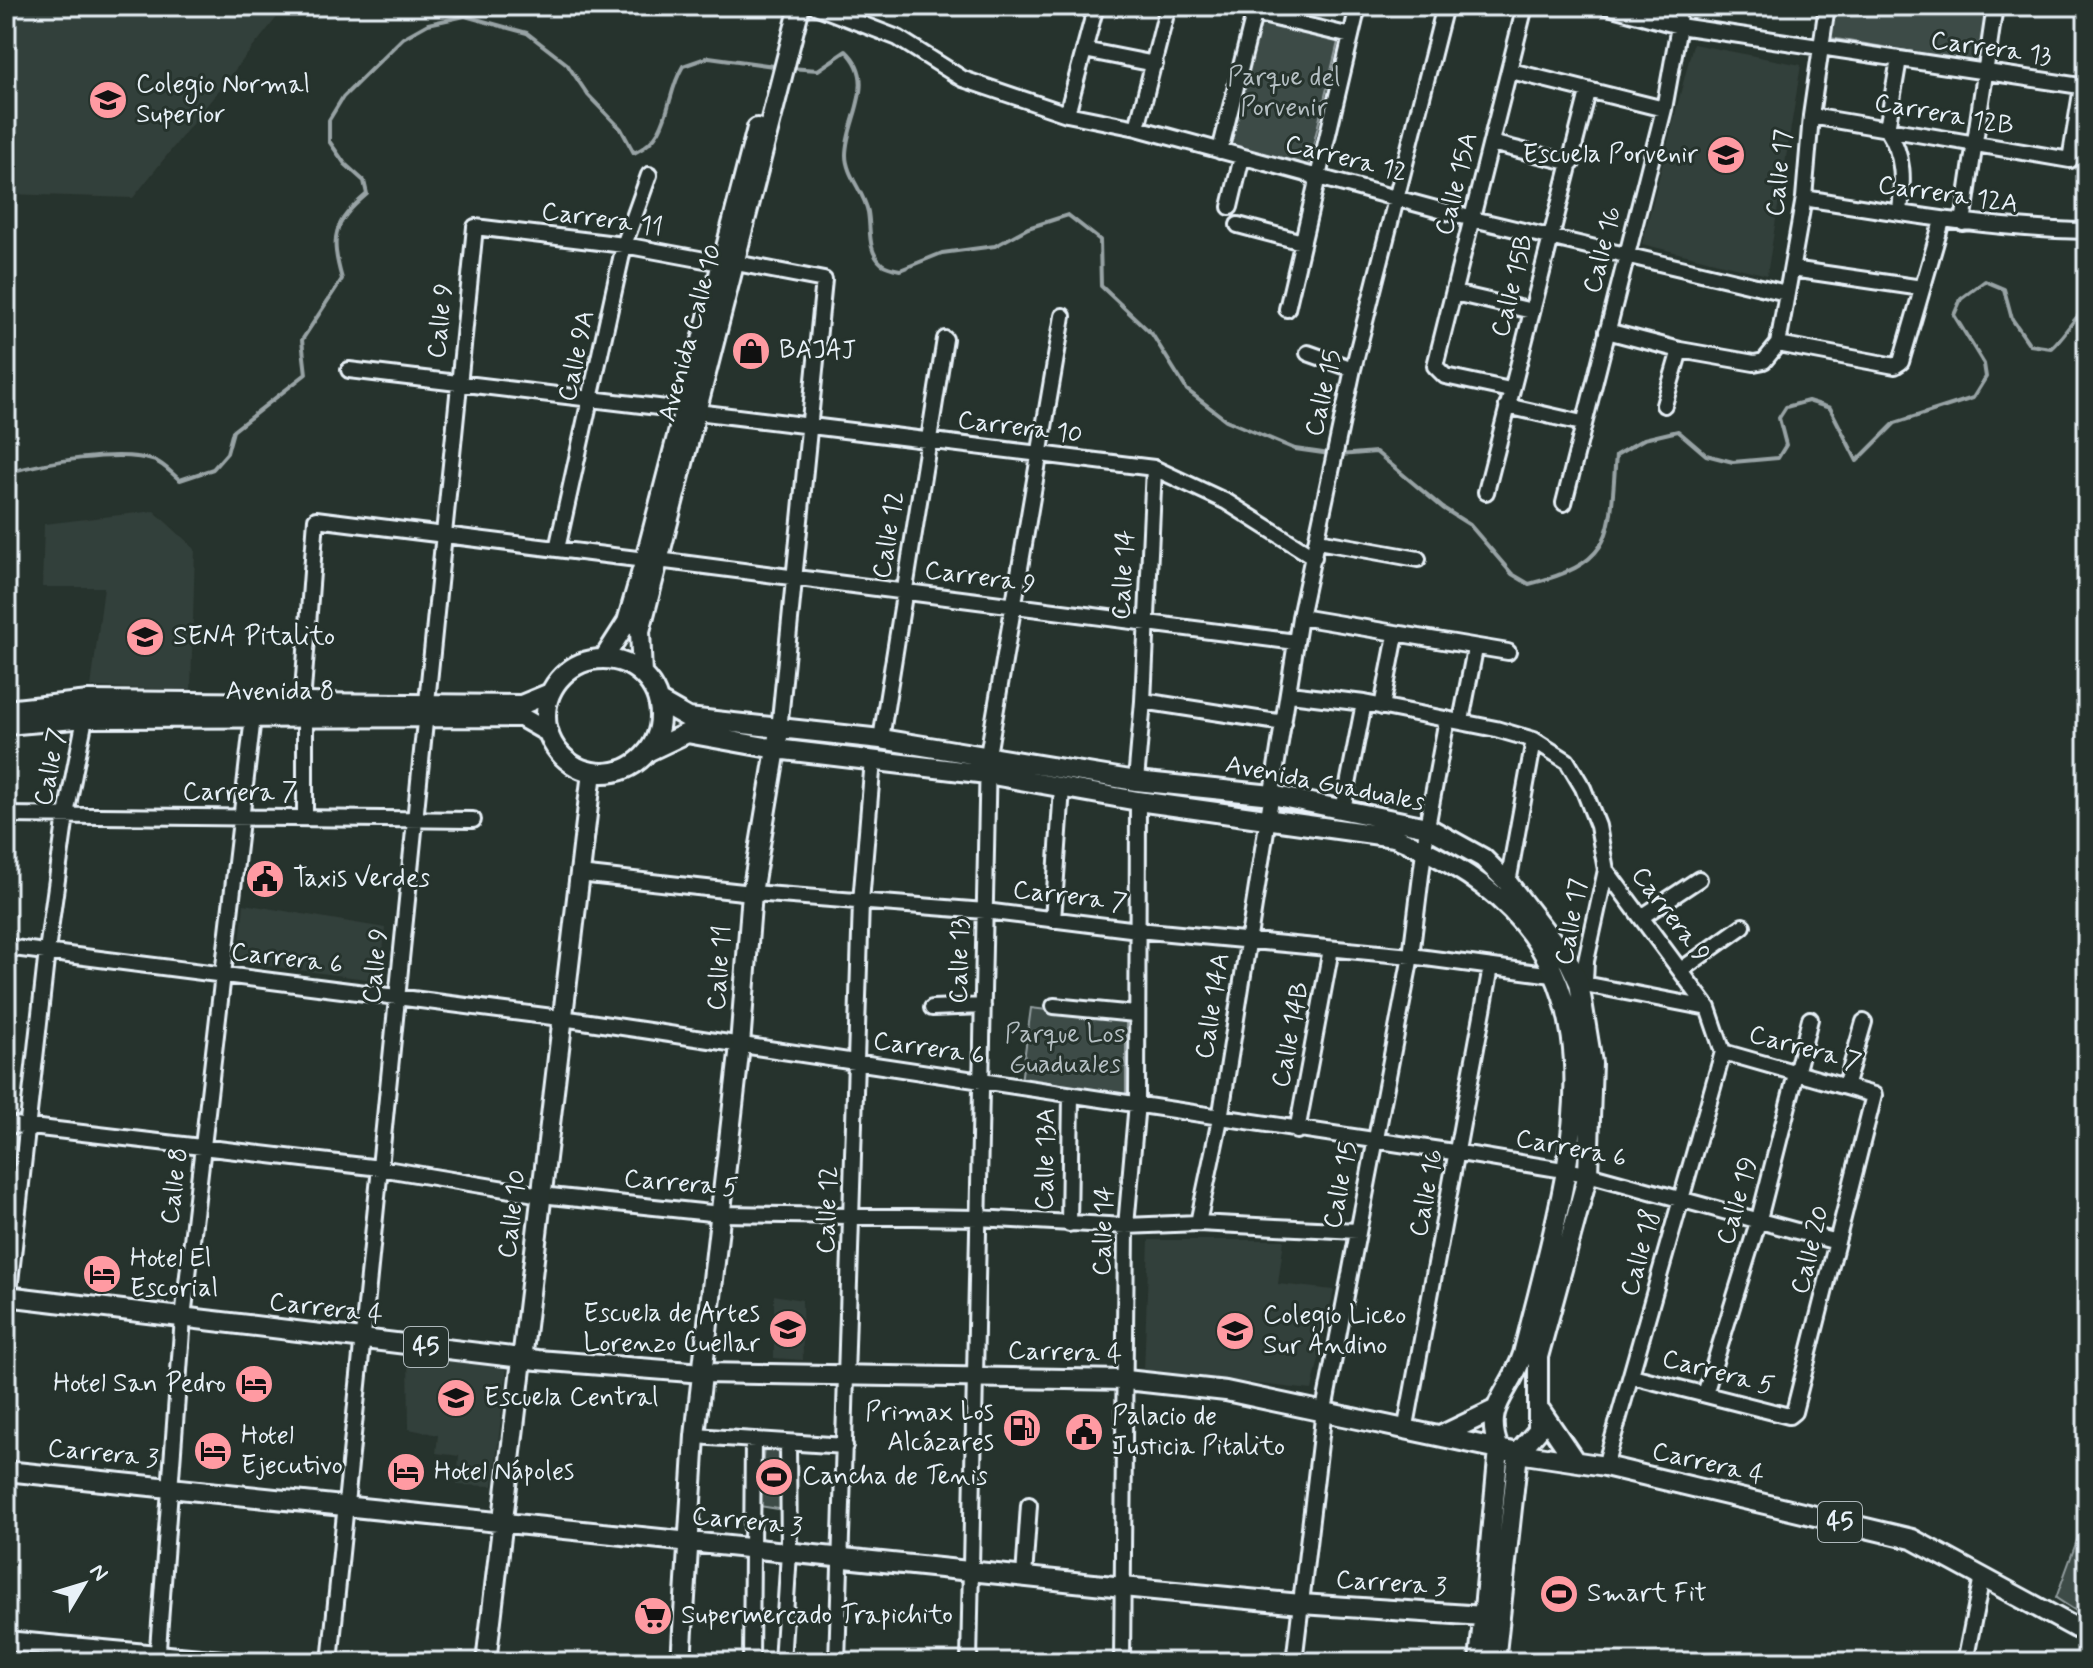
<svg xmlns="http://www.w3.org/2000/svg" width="2093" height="1668" viewBox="0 0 2093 1668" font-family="Mynerve,sans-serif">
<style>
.built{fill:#333f3a}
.green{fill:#3e4b47;stroke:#939ea0;stroke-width:2}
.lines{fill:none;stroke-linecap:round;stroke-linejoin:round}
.stream{stroke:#98a3a5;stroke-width:4}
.minor-casing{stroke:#e8f1f8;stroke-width:20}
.major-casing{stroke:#e8f1f8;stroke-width:24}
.minor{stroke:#26332d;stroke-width:14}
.major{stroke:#26332d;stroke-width:18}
.labels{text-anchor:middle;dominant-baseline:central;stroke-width:6;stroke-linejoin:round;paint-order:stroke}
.shield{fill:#26332d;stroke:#aeb8bb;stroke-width:2}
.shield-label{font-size:24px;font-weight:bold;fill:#e8f1f8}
.street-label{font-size:26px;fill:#e8f1f8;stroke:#26332d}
.park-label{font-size:26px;fill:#b5bfc3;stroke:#26332d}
.poi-label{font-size:26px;fill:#e8f1f8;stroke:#26332d;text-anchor:start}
</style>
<rect width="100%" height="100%" fill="#26332d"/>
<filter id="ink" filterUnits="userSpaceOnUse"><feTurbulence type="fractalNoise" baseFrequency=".0125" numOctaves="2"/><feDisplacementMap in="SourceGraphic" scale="16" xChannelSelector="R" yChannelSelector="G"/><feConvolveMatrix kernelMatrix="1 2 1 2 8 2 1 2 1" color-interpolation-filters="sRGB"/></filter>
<g filter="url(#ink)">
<path class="built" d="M6 6H286L133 198 6 194Z
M1693 44 1801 65 1767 275 1642 244Z
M154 511 195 549 191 690 91 687 104 587H42L44 524Z
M244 904 385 928 381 981 238 962Z
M1149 1240H1284L1278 1284 1334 1290 1312 1390 1144 1371Z
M774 1295 802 1300 803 1360 774 1358Z
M408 1355 507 1368 493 1486 457 1485 459 1456 436 1453 438 1435 409 1429Z"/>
<path class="green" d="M1835 6H1987L1978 63 1830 38Z
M1259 22 1339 38 1308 167 1229 147Z
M1031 1008 1126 1020V1095L1021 1082Z
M764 1446 787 1448 785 1510 759 1506Z
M2087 1513V1618L2056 1598Z"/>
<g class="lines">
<path class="stream" d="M789 68 818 70 846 51C879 82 846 119 846 155 846 175 864 192 868 212 871 229 867 251 882 264 886 267 895 269 900 270L942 253 995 246 1028 228 1068 215 1100 240 1101 286 1152 334 1187 390 1226 420 1295 449 1330 454
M1339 455 1376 452 1443 508 1470 525 1512 574 1529 584C1618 562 1609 533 1616 455L1644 439 1678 431 1706 455 1733 462 1778 458 1786 445 1779 418 1786 407 1808 401 1830 408 1857 461 1895 423 1973 398 1986 377 1984 364 1954 315 1961 299 1985 281 2004 289 2012 319 2030 345 2051 348C2064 337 2077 313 2087 308
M6 473C42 463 120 448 155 461 164 464 172 474 180 480L213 469 227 453 233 431 306 374 302 340 342 279C330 236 333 223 367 194L364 181 345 164 329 141V120L343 97 403 38 428 24 465 16 527 33 567 64 588 95 621 129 634 153C673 135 664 97 683 66L709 57 781 67"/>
<g class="minor-casing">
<path id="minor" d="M815 6 898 38 963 79 1067 114 1137 128 1473 219 1786 293
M1605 6 1679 26 2087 87
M1254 13 1351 36
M1084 50 1155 64
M1899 59 1887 129C1905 157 1903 180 1900 213
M1511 71 1664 109
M1067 114 1096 6
M1811 116 2070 160 2082 87
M1137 128 1168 6
M1491 143 1572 163
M1220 151 1256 6
M1804 198C1899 213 1991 229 2087 231
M1230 207 1242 157
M1963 223 1995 6
M1238 225 1302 242
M736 263 824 280 779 730
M1792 269 1922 288
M1454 293 1532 311
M1287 309 1358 6
M1607 331 1680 350 1754 363 1764 361 1778 344 1804 198 1811 116 1827 6
M1778 344 1895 366 1901 362 1942 221
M1308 353 1353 369
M349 370 683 410
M1510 390 1445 376 1435 366 1525 6
M1664 405 1680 350
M1507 406 1582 423
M697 412 1154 468 1227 502 1314 557
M1486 492 1588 92
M1564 503 1664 109 1679 26 1677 6
M1318 541 1418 559
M557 549 624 245 649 175
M658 560 1296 642
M1300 617 1508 652
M1290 694 1364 703 1496 729 1534 740 1567 761 1583 788 1598 826 1606 870 1708 1008 1723 1052
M1143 701 1284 723
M302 704 316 519 645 560
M1382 707 1396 635
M305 717V818
M1461 721 1475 649
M881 739 945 339
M1136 781 1143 701 1154 468
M1343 810 1364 703
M6 815 473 820
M579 874 752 893 985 911 1138 930 1411 956 1553 975
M1508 883 1534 740
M1643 916 1699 879
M1053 920 1062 788
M6 947 576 1020 1460 1153 1588 1174 1837 1242
M1681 970 1743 926
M1585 982 1586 961 1606 870
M1579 983 1708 1008
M1054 1006 1135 1014
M932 1008 983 1006
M1846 1084 1864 1022
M6 1124 380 1168 541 1195 720 1214 978 1218 1126 1226 1198 1223 1357 1231
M1297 1131 1331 949
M1198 1223 1220 1119 1300 617 1353 369 1445 6
M1069 1224 1071 1095
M6 1318 47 951 66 815 87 708
M1632 1376 1789 1416 1794 1412 1874 1095 1723 1052
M1705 1394 1759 1219 1810 1019
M1406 1426 1491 967
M695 1436 845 1446
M1605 1466 1723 1052
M1024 1577 1029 1505
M157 1662 183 1318 253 717
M330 1662 475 227 624 245 721 263
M751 1662 753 1441
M782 1662 789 1553 788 1443
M837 1662 861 902 873 760
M969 1662 988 755 1063 316
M1122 1662 1126 1226 1137 1103 1138 801
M1294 1662 1324 1410 1411 956 1427 827 1447 719
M1965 1662 1982 1577"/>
</g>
<g class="major-casing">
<path id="major" d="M604 658 627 622 645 560 757 128
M546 716a57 57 0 1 1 114 0a57 57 0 1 1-114 0Z
M642 674 640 631 647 604 800 6
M658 701 688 718 881 739 1136 781 1272 795 1427 827 1483 858 1508 883 1569 962 1579 983 1592 1063 1588 1174 1538 1357V1430L1518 1453
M6 710 89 701 521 705 550 693
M6 725 86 718 521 717 549 733
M649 751 687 733 776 749 987 774 1138 801 1394 837C1650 938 1574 1149 1523 1354 1510 1395 1482 1405 1499 1449L1479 1662
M6 1296 538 1360 703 1373 1126 1380 1226 1391 1518 1453 1605 1466 1912 1539 2087 1634
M1541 1411 1575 1461
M1442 1435 1494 1410
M6 1471 1123 1587 1301 1604 1484 1616
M6 1641 233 1662
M486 1662 592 772
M681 1662 695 1436 740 1045 752 893 778 737
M1495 1662 1518 1453"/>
</g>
<use href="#minor" class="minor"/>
<use href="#major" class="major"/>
</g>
</g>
<defs>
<g id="school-disc" transform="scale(2)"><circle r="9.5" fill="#ff9aa2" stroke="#26332d"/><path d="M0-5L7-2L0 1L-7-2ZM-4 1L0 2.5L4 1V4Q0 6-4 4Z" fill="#111"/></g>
<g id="shop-disc" transform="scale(2)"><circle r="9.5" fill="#ff9aa2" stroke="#26332d"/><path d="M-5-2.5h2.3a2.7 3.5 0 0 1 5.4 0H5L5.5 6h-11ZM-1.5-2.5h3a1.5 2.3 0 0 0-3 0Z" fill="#111"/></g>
<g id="university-disc" transform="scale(2)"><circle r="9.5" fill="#ff9aa2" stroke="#26332d"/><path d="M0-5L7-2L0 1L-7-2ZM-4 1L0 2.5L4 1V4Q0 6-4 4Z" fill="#111"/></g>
<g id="civic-disc" transform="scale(2)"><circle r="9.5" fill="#ff9aa2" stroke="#26332d"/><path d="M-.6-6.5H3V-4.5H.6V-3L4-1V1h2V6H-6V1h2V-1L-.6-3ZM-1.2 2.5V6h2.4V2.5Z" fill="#111"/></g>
<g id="hotel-disc" transform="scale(2)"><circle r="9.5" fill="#ff9aa2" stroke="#26332d"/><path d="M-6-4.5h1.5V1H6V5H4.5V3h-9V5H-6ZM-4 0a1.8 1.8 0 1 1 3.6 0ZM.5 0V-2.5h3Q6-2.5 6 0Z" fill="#111"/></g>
<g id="fuel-disc" transform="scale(2)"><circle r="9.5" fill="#ff9aa2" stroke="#26332d"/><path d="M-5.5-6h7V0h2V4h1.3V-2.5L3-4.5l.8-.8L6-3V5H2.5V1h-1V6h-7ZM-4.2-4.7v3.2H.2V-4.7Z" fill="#111"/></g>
<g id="stadium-disc" transform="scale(2)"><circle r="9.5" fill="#ff9aa2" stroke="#26332d"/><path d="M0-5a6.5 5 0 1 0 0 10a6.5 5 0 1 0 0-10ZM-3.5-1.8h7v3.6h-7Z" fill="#111"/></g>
<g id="supermarket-disc" transform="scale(2)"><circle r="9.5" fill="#ff9aa2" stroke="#26332d"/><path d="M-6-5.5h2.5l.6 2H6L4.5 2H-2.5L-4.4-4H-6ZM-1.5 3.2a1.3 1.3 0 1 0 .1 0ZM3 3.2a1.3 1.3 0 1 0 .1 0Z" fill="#111"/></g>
</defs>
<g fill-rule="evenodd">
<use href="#school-disc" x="108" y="100"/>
<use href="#school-disc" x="1726" y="155"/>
<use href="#shop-disc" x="751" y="351"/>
<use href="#university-disc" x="145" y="637"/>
<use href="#civic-disc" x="265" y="879"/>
<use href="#hotel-disc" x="102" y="1274"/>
<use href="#school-disc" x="788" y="1329"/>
<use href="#school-disc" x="1235" y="1331"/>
<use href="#hotel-disc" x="254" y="1384"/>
<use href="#school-disc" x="456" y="1398"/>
<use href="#fuel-disc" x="1022" y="1428"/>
<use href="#civic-disc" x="1084" y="1432"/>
<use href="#hotel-disc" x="213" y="1451"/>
<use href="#hotel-disc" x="406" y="1472"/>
<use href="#stadium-disc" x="774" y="1477"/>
<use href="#stadium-disc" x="1559" y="1594"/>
<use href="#supermarket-disc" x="653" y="1616"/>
</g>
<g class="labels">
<g class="shield">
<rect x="404" y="1327" width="44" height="40" rx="6"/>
<rect x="1818" y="1502" width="44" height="40" rx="6"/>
</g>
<g class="shield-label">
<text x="426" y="1347">45</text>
<text x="1840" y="1522">45</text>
</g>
<g class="street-label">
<text transform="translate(1991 49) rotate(8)">Carrera 13</text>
<text transform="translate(1944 115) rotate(10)">Carrera 12B</text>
<text transform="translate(1346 159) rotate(14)">Carrera 12</text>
<text transform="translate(1780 173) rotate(-84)">Calle 17</text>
<text transform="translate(1457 184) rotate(-76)">Calle 15A</text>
<text transform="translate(1948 195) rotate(8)">Carrera 12A</text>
<text transform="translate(602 220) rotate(8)">Carrera 11</text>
<text transform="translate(1603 250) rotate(-76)">Calle 16</text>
<text transform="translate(1513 286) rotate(-76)">Calle 15B</text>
<text transform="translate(441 321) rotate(-84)">Calle 9</text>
<text transform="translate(691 333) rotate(-75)">Avenida Calle 10</text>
<text transform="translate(577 356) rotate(-78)">Calle 9A</text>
<text transform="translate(1324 393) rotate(-77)">Calle 15</text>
<text transform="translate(1020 428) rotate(7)">Carrera 10</text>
<text transform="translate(889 535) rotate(-81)">Calle 12</text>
<text transform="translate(1124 575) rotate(-87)">Calle 14</text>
<text transform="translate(980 578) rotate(8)">Carrera 9</text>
<text x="280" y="692">Avenida 8</text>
<text transform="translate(51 767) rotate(-79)">Calle 7</text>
<text transform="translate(1325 784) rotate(11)">Avenida Guaduales</text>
<text x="240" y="793">Carrera 7</text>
<text transform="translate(1070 897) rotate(7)">Carrera 7</text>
<text transform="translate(1670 915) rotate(53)">Carrera 9</text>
<text transform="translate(1572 922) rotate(-80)">Calle 17</text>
<text transform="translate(287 959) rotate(7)">Carrera 6</text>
<text transform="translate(960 961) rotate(-89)">Calle 13</text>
<text transform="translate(376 966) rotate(-84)">Calle 9</text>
<text transform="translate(720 968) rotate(-86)">Calle 11</text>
<text transform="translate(1213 1006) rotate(-81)">Calle 14A</text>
<text transform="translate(1291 1035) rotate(-79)">Calle 14B</text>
<text transform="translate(929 1049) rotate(8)">Carrera 6</text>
<text transform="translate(1805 1049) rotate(15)">Carrera 7</text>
<text transform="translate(1571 1149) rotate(11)">Carrera 6</text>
<text transform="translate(1046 1159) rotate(-89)">Calle 13A</text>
<text transform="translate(681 1184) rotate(5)">Carrera 5</text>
<text transform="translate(1341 1185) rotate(-79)">Calle 15</text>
<text transform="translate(175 1186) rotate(-83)">Calle 8</text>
<text transform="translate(1427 1193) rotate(-79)">Calle 16</text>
<text transform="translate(1738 1201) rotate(-74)">Calle 19</text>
<text transform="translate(828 1210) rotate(-88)">Calle 12</text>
<text transform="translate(513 1214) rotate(-83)">Calle 10</text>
<text transform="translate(1104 1231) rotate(-88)">Calle 14</text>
<text transform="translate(1811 1250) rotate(-76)">Calle 20</text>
<text transform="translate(1641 1253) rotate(-75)">Calle 18</text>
<text transform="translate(326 1309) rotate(7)">Carrera 4</text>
<text transform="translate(1065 1353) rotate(2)">Carrera 4</text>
<text transform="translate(1718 1373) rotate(15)">Carrera 5</text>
<text transform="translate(103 1454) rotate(6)">Carrera 3</text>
<text transform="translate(1708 1464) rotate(13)">Carrera 4</text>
<text transform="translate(747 1522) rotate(6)">Carrera 3</text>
<text transform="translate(1391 1584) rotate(4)">Carrera 3</text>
</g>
<g class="park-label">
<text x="1284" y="78">Parque del<tspan x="1284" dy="30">Porvenir</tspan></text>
<text x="1065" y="1035">Parque Los<tspan x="1065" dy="30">Guaduales</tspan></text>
</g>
<g class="poi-label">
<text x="136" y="85">Colegio Normal<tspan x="136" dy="30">Superior</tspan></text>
<text x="1698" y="155" text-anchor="end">Escuela Porvenir</text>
<text x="779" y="351">BAJAJ</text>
<text x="173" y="637">SENA Pitalito</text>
<text x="293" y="879">Taxis Verdes</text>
<text x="130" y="1259">Hotel El<tspan x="130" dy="30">Escorial</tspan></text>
<text x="760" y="1314" text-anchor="end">Escuela de Artes<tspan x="760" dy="30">Lorenzo Cuellar</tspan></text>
<text x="1263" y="1316">Colegio Liceo<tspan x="1263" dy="30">Sur Andino</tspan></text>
<text x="226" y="1384" text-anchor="end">Hotel San Pedro</text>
<text x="484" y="1398">Escuela Central</text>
<text x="994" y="1413" text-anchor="end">Primax Los<tspan x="994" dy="30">Alcázares</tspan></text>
<text x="1112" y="1417">Palacio de<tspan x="1112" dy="30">Justicia Pitalito</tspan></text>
<text x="241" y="1436">Hotel<tspan x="241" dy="30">Ejecutivo</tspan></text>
<text x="434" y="1472">Hotel Nápoles</text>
<text x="802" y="1477">Cancha de Tenis</text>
<text x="1587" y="1594">Smart Fit</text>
<text x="681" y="1616">Supermercado Trapichito</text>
</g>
</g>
<rect width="2093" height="1668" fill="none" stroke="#26332d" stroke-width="32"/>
<rect x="16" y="16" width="2061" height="1636" fill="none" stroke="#e8f1f8" stroke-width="3" filter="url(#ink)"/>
<g transform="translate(84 1584) rotate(52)" stroke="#26332d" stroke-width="6" paint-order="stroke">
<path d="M0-6L14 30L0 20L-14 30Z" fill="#e8f1f8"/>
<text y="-12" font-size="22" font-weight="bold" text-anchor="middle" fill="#e8f1f8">N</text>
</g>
</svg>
